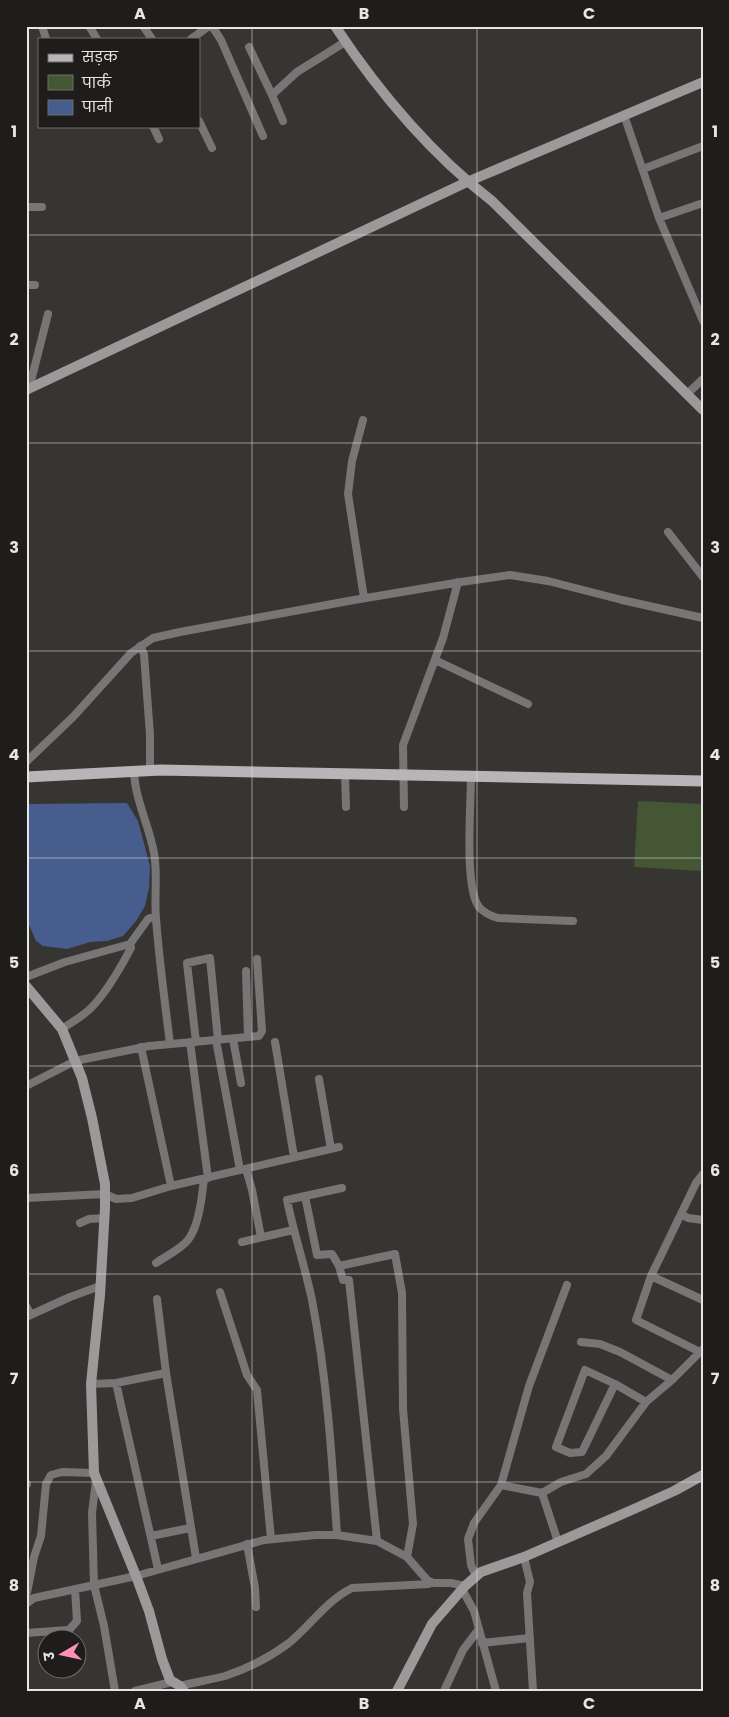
<svg xmlns="http://www.w3.org/2000/svg" width="729" height="1717" viewBox="0 0 729 1717" font-family="Poppins,'Noto Sans Devanagari',sans-serif">
<style>
.green{fill:#455634}
.water{fill:#465d8e}
.lines{fill:none;stroke-linecap:round;stroke-linejoin:round}
.minor{stroke:#787577;stroke-width:8}
.secondary{stroke:#9d999b;stroke-width:10}
.primary{stroke:#b9b4b7;stroke-width:11}
.grid{fill:none;stroke:#e7e6e3;stroke-width:1;stroke-opacity:0.55}
.neatline{fill:none;stroke:#e7e6e3;stroke-width:2}
.grid-label{font-size:16px;text-anchor:middle;font-weight:bold;fill:#e7e6e3}
</style>
<rect width="100%" height="100%" fill="#373531"/>
<path class="green" d="M638 801 703 804V871L634 867Z"/>
<path class="water" d="M127 803 138 821 150 866 149 888 145 906 136 921 123 936 107 941 90 942 67 949 43 946 36 941 26 918V806L30 804Z"/>
<g class="lines">
<path class="minor" d="M42 26 46 39
M89 26 97 39
M143 26 152 39
M212 26 221 40 263 136
M191 39 209 26
M249 47 272 95 297 72 345 42
M272 95 283 121
M624 115 659 218 703 321
M199 121 212 148
M153 126 159 139
M643 169 703 146
M26 207H42
M659 218 703 203
M26 285H35
M31 381 48 314
M687 394 703 379
M363 420 352 461 348 494 364 598
M668 532 703 577
M140 646 144 654 150 735V770
M435 660 528 704
M26 762 73 717 131 653 153 638 180 632 354 600 461 582 510 575 548 581 622 600 703 618
M134 771C135 800 149 825 154 853 158 874 154 896 156 918 159 960 165 1002 170 1044
M345 774 346 807
M471 776C471 803 464 888 479 907 484 913 491 916 498 918L573 921
M404 807 403 745 443 638 458 582
M246 971 248 1037
M26 977 65 962 130 944 148 919 155 916
M62 1029C72 1022 83 1016 91 1008 105 994 122 965 131 948L130 944
M233 1039 241 1083
M216 1040 240 1170
M190 1042 208 1178
M196 1042 187 963 210 958 218 1040
M275 1042 294 1157
M141 1047 171 1186
M319 1079 331 1149
M26 1086 75 1061 149 1046 259 1036 262 1031 257 959
M246 1169 252 1190 261 1237
M703 1174 696 1183 651 1276 636 1320 700 1352 703 1349
M342 1188 305 1196 317 1255 332 1254 339 1266 343 1280H349L377 1541
M305 1196 287 1200C294 1234 305 1267 312 1300 327 1378 332 1457 337 1535
M26 1198 105 1194 116 1199 132 1198 171 1186 339 1147
M681 1214 688 1218 703 1220
M80 1223 89 1219 105 1218
M242 1242 293 1230
M156 1263C166 1256 181 1249 188 1240 199 1226 202 1196 204 1179
M339 1266 395 1254 402 1293 403 1409 413 1524 407 1557
M651 1276 703 1300
M220 1292 247 1375 257 1390 271 1539
M26 1306 31 1315
M26 1317 70 1297 100 1286
M581 1342 600 1344 620 1352 672 1380 700 1352
M166 1373 196 1558
M116 1383 158 1569
M91 1384 116 1383 166 1373 157 1299
M615 1384 585 1370 556 1447 570 1453 582 1452 615 1384 646 1402
M96 1481 92 1513 94 1585 104 1626 115 1691
M26 1484H27
M501 1485 542 1493
M151 1536 190 1528
M558 1542 542 1493 561 1482 586 1474 606 1456 646 1402 672 1380
M247 1544 255 1588 256 1607
M524 1557 530 1582 527 1593 533 1691
M476 1577 471 1565 468 1539 474 1523 501 1485 529 1386 567 1285
M462 1589 474 1611 496 1691
M26 1598 34 1557 41 1536 46 1484 51 1475 62 1472 94 1473
M26 1604 34 1598 136 1576 264 1540 316 1535H337L377 1541 407 1557 428 1581 434 1583H451L465 1586
M26 1633 69 1630 77 1621 75 1589
M482 1643 530 1638
M180 1686C195 1682 210 1680 225 1676 247 1669 270 1657 289 1643 311 1625 326 1601 352 1588L429 1584 431 1582
M135 1691 172 1682
M444 1691 463 1650 479 1629"/>
<path class="secondary" d="M335 26C378 91 430 153 492 201L703 410
M26 390 467 182 703 82
M26 986 62 1029 82 1078 92 1118 105 1184V1208L100 1295 91 1384 94 1473 136 1576 149 1611 162 1659 170 1680 180 1686 184 1691
M397 1691 432 1624 465 1586 481 1572 524 1557 634 1509 674 1491 703 1475"/>
<path class="primary" d="M26 777 161 770 703 781"/>
</g>
<path class="grid" d="M252 26V1691M477 26V1691M26 235H703M26 443H703M26 651H703M26 858H703M26 1066H703M26 1274H703M26 1482H703"/>
<rect width="729" height="1717" fill="none" stroke="#1e1d1b" stroke-width="55"/>
<rect x="38" y="38" width="162" height="90" fill="#1e1d1b" stroke="#6e6d6b"/>
<rect x="48" y="54" width="25" height="8" fill="#b9b4b7" stroke="#6e6d6b"/>
<text x="82" y="62" font-size="15" fill="#e7e6e3">सड़क</text>
<rect x="48" y="75" width="25" height="15" fill="#455634" stroke="#6e6d6b"/>
<text x="82" y="88" font-size="15" fill="#e7e6e3">पार्क</text>
<rect x="48" y="100" width="25" height="15" fill="#465d8e" stroke="#6e6d6b"/>
<text x="82" y="112" font-size="15" fill="#e7e6e3">पानी</text>
<g transform="translate(62 1654) rotate(261)"><circle r="24" fill="#1e1d1b" stroke="#6e6d6b"/>
<path d="M0-4L9 19L0 12L-9 19Z" fill="#ff8eba"/>
<text y="-8" font-size="14" font-weight="bold" text-anchor="middle" fill="#e7e6e3">उ</text>
</g>
<rect x="28" y="28" width="674" height="1662" class="neatline"/>
<g class="grid-label">
<text x="140" y="19">A</text>
<text x="364" y="19">B</text>
<text x="589" y="19">C</text>
<text x="14" y="137">1</text>
<text x="715" y="137">1</text>
<text x="14" y="345">2</text>
<text x="715" y="345">2</text>
<text x="14" y="553">3</text>
<text x="715" y="553">3</text>
<text x="14" y="760">4</text>
<text x="715" y="760">4</text>
<text x="14" y="968">5</text>
<text x="715" y="968">5</text>
<text x="14" y="1176">6</text>
<text x="715" y="1176">6</text>
<text x="14" y="1384">7</text>
<text x="715" y="1384">7</text>
<text x="14" y="1591">8</text>
<text x="715" y="1591">8</text>
<text x="140" y="1709">A</text>
<text x="364" y="1709">B</text>
<text x="589" y="1709">C</text>
</g>
</svg>
